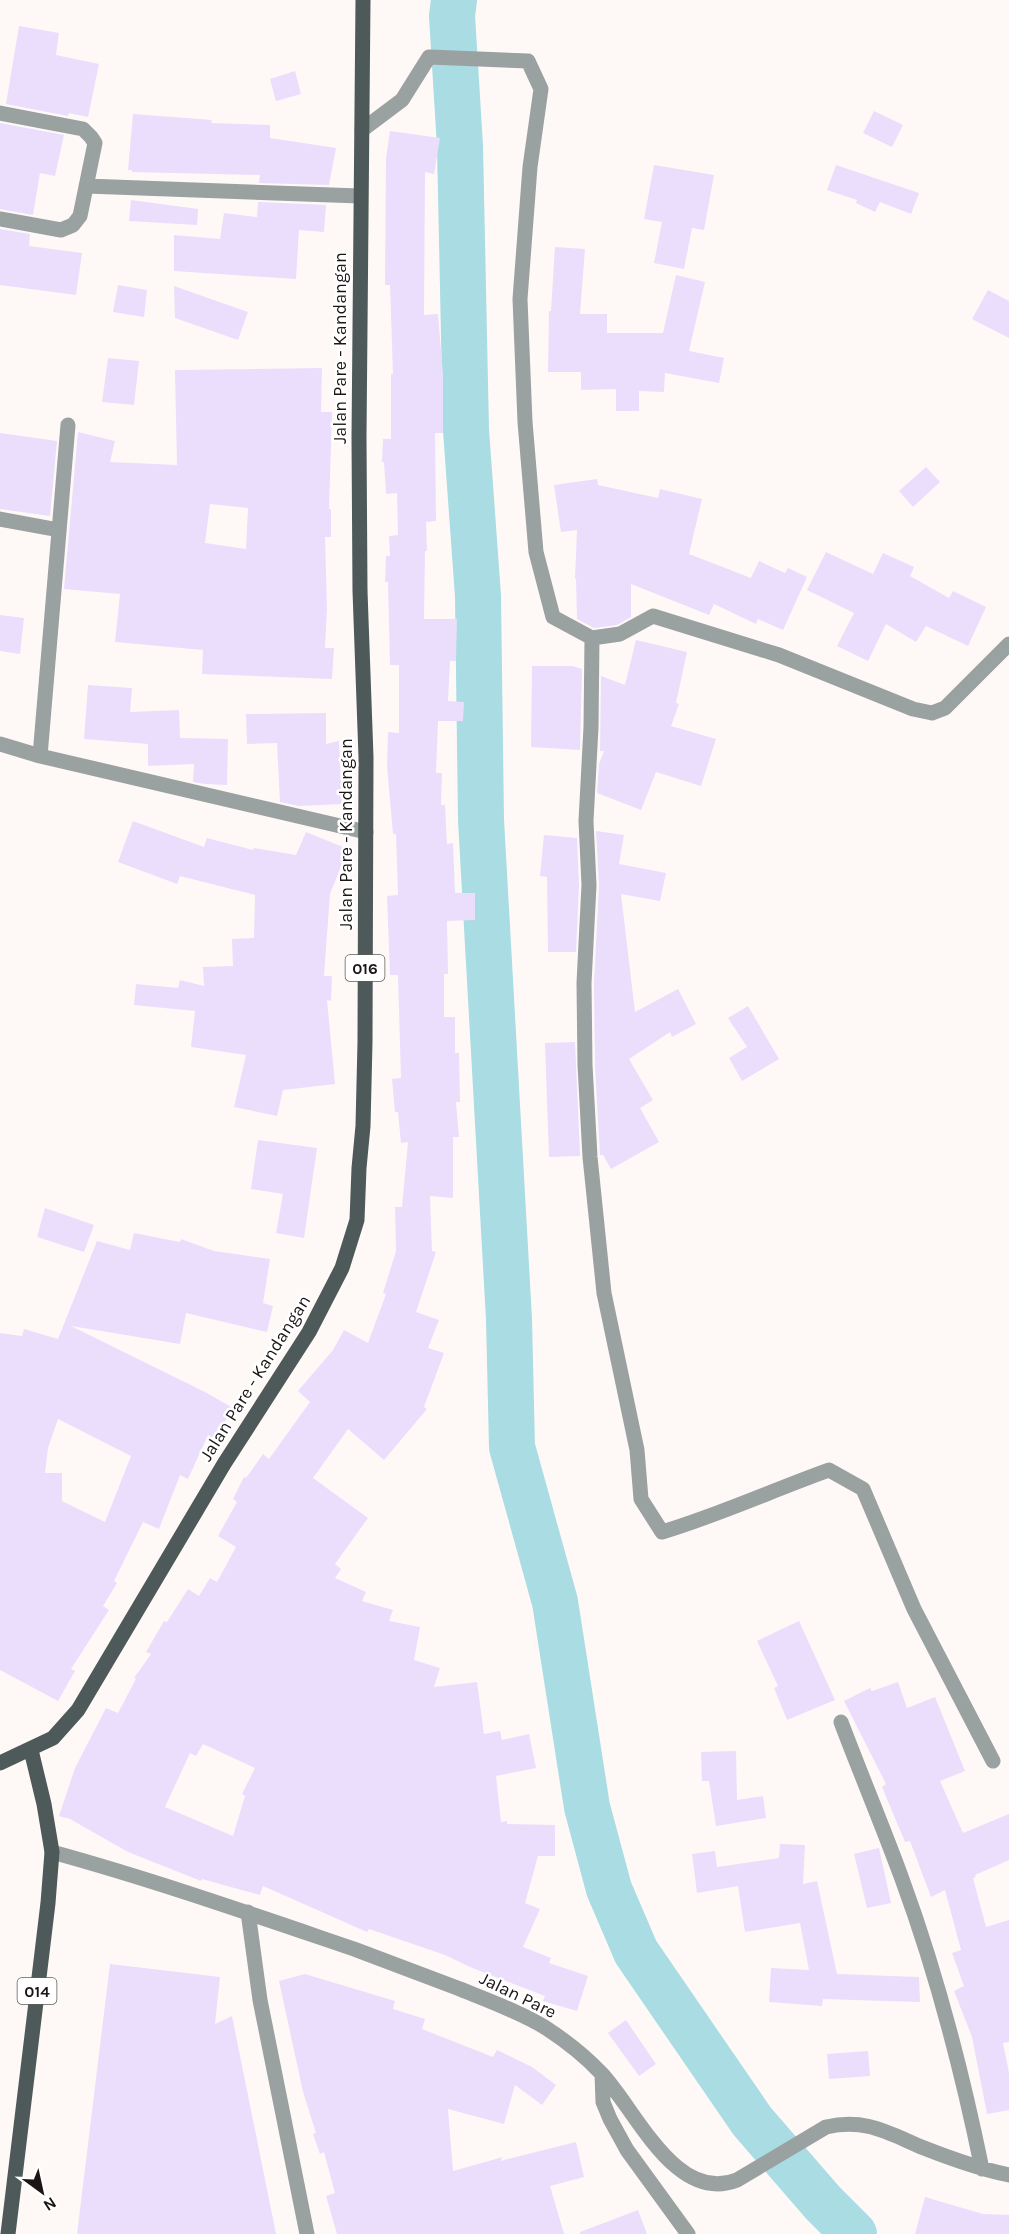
<svg xmlns="http://www.w3.org/2000/svg" width="1009" height="2234" viewBox="0 0 1009 2234" font-family="Karla,sans-serif">
<style>
.lines{fill:none;stroke-linecap:round;stroke-linejoin:round}
.river{stroke:#a9dce3;stroke-width:46}
.building{fill:#eadefc;fill-rule:evenodd}
.minor{stroke:#9aa1a1;stroke-width:15}
.primary{stroke:#4e5959;stroke-width:15}
.labels{text-anchor:middle;dominant-baseline:central;stroke-width:5;stroke-linejoin:round;paint-order:stroke}
.shield{fill:#fff;stroke:#5f5c5b;stroke-width:1.5}
.shield-label{font-size:16px;font-weight:bold;fill:#1b1615}
.street-label{font-size:18px;fill:#1b1615;stroke:#fff}
</style>
<rect width="100%" height="100%" fill="#fef9f7"/>
<g class="lines">
<path class="river" d="M454 0 452 16 460 146 466 430 478 596 481 820 509 1319 512 1447 555 1602 587 1807 609 1889 636 1952 752 2121 823 2203 854 2234"/>
</g>
<path class="building" d="M19 26 59 33 56 55 99 64 88 117 69 113 68 116 6 104Z
M295 71 301 94 276 101 270 79Z
M874 111 903 125 892 147 863 133Z
M133 114 212 120 211 123 270 125V138L336 148 329 185 259 183 260 175 132 172V170H128Z
M0 123 64 135 55 176 40 173 33 215 0 209Z
M390 131 440 138 434 174 425 172 424 315 438 314 443 374V433H435L436 521 426 522 427 551H425L424 619H457L456 661H450L448 701 464 702 463 721H438L436 773H442L441 805H445L447 844 453 843 455 893H475V920L447 921 448 974H444V1017H455V1053H459L460 1102H456L459 1137H453V1198L430 1196 432 1251 436 1252 416 1312 439 1320 428 1348 444 1353 424 1407 427 1409 384 1460 348 1429 313 1478 368 1518 335 1564 341 1569 335 1578 366 1592 362 1601 393 1610 389 1621 420 1627 414 1660 440 1668 434 1687 477 1682 484 1734 500 1731 502 1740 529 1734 536 1768 496 1776 501 1822 507 1821V1824L555 1825V1856H538L525 1903 540 1909 523 1947 551 1958 549 1963 588 1976 577 2011 543 2001 545 1996 470 1967 445 1955 369 1929 367 1932 263 1886 260 1895 202 1879 201 1881 128 1852 70 1819 59 1816 75 1768 106 1708 118 1713 136 1679 134 1678 151 1654 146 1652 164 1621 167 1622 188 1589 199 1596 210 1578 217 1582 236 1547 218 1536 237 1502 233 1499 244 1477 246 1478 263 1454 269 1459 310 1402 298 1391 333 1350 344 1330 368 1343 386 1294 383 1293 396 1251 395 1207H402L408 1142 401 1143 398 1112H395L392 1079 401 1078 398 975H390L387 896 398 895 396 834H393L387 766 388 732 399 733V665H390L388 582H385L386 556H390L389 536 398 535 397 493 386 494 384 462H382L383 439H391V374H393L390 285H385L386 158ZM203 1744 255 1768 242 1794 245 1796 233 1836 165 1807 190 1753 196 1756Z
M654 165 714 175 704 230 692 228 684 269 654 263 662 222 644 219Z
M836 165 919 193 911 214 880 202 875 212 856 203 857 200 827 190Z
M131 200 198 209 197 225 129 221Z
M258 202 326 205 324 232 299 230 296 279 174 271V235L220 239 224 213 257 217Z
M0 229 30 234 29 246 82 253 76 295 0 285Z
M555 247 585 249 580 314H607V333H663L676 275 705 282 689 351 724 358 719 383 665 373 664 392 639 391V411H616V389L581 390V372H548L549 311H551Z
M118 285 147 290 144 317 113 312Z
M174 286 248 312 238 340 175 318Z
M988 290 1009 301V338L972 319Z
M108 358 139 361 134 405 102 402Z
M322 368 321 412H332L329 509H331V537H325L327 609 325 648H334L332 679 202 674 203 650 115 642 120 594 64 589 78 432 115 441 110 462 177 465 175 370ZM210 504 248 508 246 549 205 543Z
M0 433 57 441 50 516 0 509Z
M926 467 940 482 913 507 899 491Z
M597 479 598 485 658 498 660 489 702 499 689 554 751 578 759 561 785 573 788 568 807 577 783 630 758 619 756 624 714 604 709 615 631 584V617L617 625 594 628 577 619 576 579H575L577 530 561 532 554 485Z
M826 552 873 574 883 553 914 567 910 576 949 598 953 591 986 607 968 646 926 626 916 642 886 624 868 661 837 646 854 613 807 590Z
M0 615 24 618 20 654 0 651Z
M636 640 687 652 676 703 679 704 671 726 716 739 701 786 656 772 641 810 597 793 599 764 604 751H600L601 676 625 685Z
M532 666H572L582 669 580 750 531 747Z
M88 685 132 688 130 712 179 710 180 738 228 739 227 785 205 784 193 782 194 764 148 766V744L84 739Z
M326 713V744L339 741 342 804 299 806 280 802 277 743 247 744 246 714Z
M133 821 204 847 207 838 253 850 254 848 296 855 306 832 348 849 330 894 324 976H332L331 1001 327 1000 335 1084 283 1090 277 1116 234 1107 246 1055 191 1047 195 1011 134 1005 136 984 178 988 180 980 204 986 203 967 233 966 232 939 254 938 255 895 180 876 177 884 118 862Z
M596 831 624 835 619 864 666 873 660 901 621 894 635 1012 678 989 696 1024 672 1037 670 1032 629 1059 653 1100 640 1108 659 1142 611 1169 603 1155H600L595 1065 594 983 599 885Z
M544 835 577 838 579 885 576 952H548L547 877 540 876Z
M748 1006 779 1059 742 1081 729 1058 747 1047 728 1018Z
M575 1042 580 1156 549 1157 545 1043Z
M258 1140 317 1148 304 1238 276 1233 283 1194 251 1189Z
M45 1208 94 1225 84 1252 37 1237Z
M134 1233 180 1242 181 1239 214 1251 270 1259 263 1303 273 1306 267 1332 186 1313 180 1344 71 1326 205 1392 233 1408 215 1439 208 1435 188 1479 180 1475 159 1529 143 1522 114 1581 117 1583 103 1606 109 1610 71 1669 75 1671 58 1701 0 1670V1333L22 1336 24 1329 58 1339 97 1241 130 1250ZM58 1419 131 1456 105 1522 62 1501V1473H45L48 1448Z
M799 1621 835 1700 787 1720 774 1688 778 1686 757 1641Z
M898 1682 907 1708 935 1697 965 1771 940 1781 963 1833 1009 1814V1860L975 1875 976 1877 973 1878 986 1927 1009 1920V2042L1003 2043 1009 2073V2110L987 2114 972 2037 954 1991 964 1986 952 1953 961 1950 945 1890 931 1897 910 1841 905 1842 882 1787 886 1784 844 1701 870 1688 872 1691Z
M736 1751 737 1800 763 1796 766 1818 716 1826 709 1781H702L701 1752Z
M780 1844 805 1845 803 1884 817 1881 837 1974 919 1977 920 2002 823 1999 822 2006 769 2002 771 1968 809 1970 800 1923 745 1932 738 1886 697 1893 692 1854 715 1851 717 1867 779 1858Z
M879 1848 891 1903 867 1908 854 1854Z
M110 1964 220 1977 215 2024 232 2016 276 2234H77Z
M305 1974 395 2001 393 2009 425 2019 422 2029 493 2057 497 2050 532 2067 556 2085 542 2105 515 2085 504 2124 448 2109 453 2171 503 2157 500 2161 576 2142 584 2177 550 2186 564 2234H337L326 2196 335 2193 324 2152 320 2154 313 2134 316 2133 303 2092 279 1981Z
M626 2020 656 2064 639 2076 608 2033Z
M868 2051 870 2076 829 2079 827 2054Z
M925 2197 983 2214 1009 2215V2234H915Z
M638 2210 647 2234H580V2232Z"/>
<g class="lines">
<path class="minor" d="M0 113 83 129 91 137 95 143 80 216 73 225 61 230 0 219
M362 130 402 100 429 57 528 61 541 89 530 167 520 299 525 422 536 552 553 617 592 638 620 634 653 616 779 655 913 709 932 713 945 708 1009 644
M86 186 360 196
M0 519 59 530
M592 638 591 727 586 821 589 885 584 983 585 1065 590 1157 604 1293 637 1450 641 1499 662 1532C719 1515 773 1490 829 1470L863 1489 914 1609 993 1761
M0 744 40 756 366 832
M40 756 68 425
M841 1722C861 1775 883 1827 902 1879 937 1974 962 2071 982 2169
M52 1852C154 1880 254 1915 354 1949 389 1962 425 1976 460 1989 489 2001 520 2012 546 2028 566 2041 586 2057 602 2074 637 2112 676 2204 737 2180L826 2127C866 2118 888 2133 924 2148 952 2159 980 2169 1009 2175
M248 1912 260 2000 307 2234
M602 2074 603 2102 610 2119 627 2150 688 2234"/>
<path class="primary" d="M0 1763 53 1738 78 1710 224 1464 309 1332 342 1268 357 1220 359 1168 363 1126 365 1042 366 757 360 591 359 437 363 0
M8 2234 48 1903 52 1852 44 1804 31 1750"/>
</g>
<g class="labels">
<g class="shield">
<rect x="345.5" y="955" width="39" height="26" rx="4.5"/>
<rect x="17.5" y="1978" width="39" height="26" rx="4.5"/>
</g>
<g class="shield-label">
<text x="365" y="968">016</text>
<text x="37" y="1991">014</text>
</g>
<g class="street-label">
<text transform="translate(340 348) rotate(-90)">Jalan Pare - Kandangan</text>
<text transform="translate(346 834) rotate(-90)">Jalan Pare - Kandangan</text>
<text transform="translate(255 1378) rotate(-58)">Jalan Pare - Kandangan</text>
<text transform="translate(518 1995) rotate(26)">Jalan Pare</text>
</g>
</g>
<g transform="translate(42 2192) rotate(147)" stroke="#ffffff" stroke-width="4.5" paint-order="stroke">
<path d="M0-4.5L10 22L0 15L-10 22Z" fill="#1b1615"/>
<text y="-9" font-size="16" font-weight="bold" text-anchor="middle" fill="#1b1615">N</text>
</g>
</svg>
